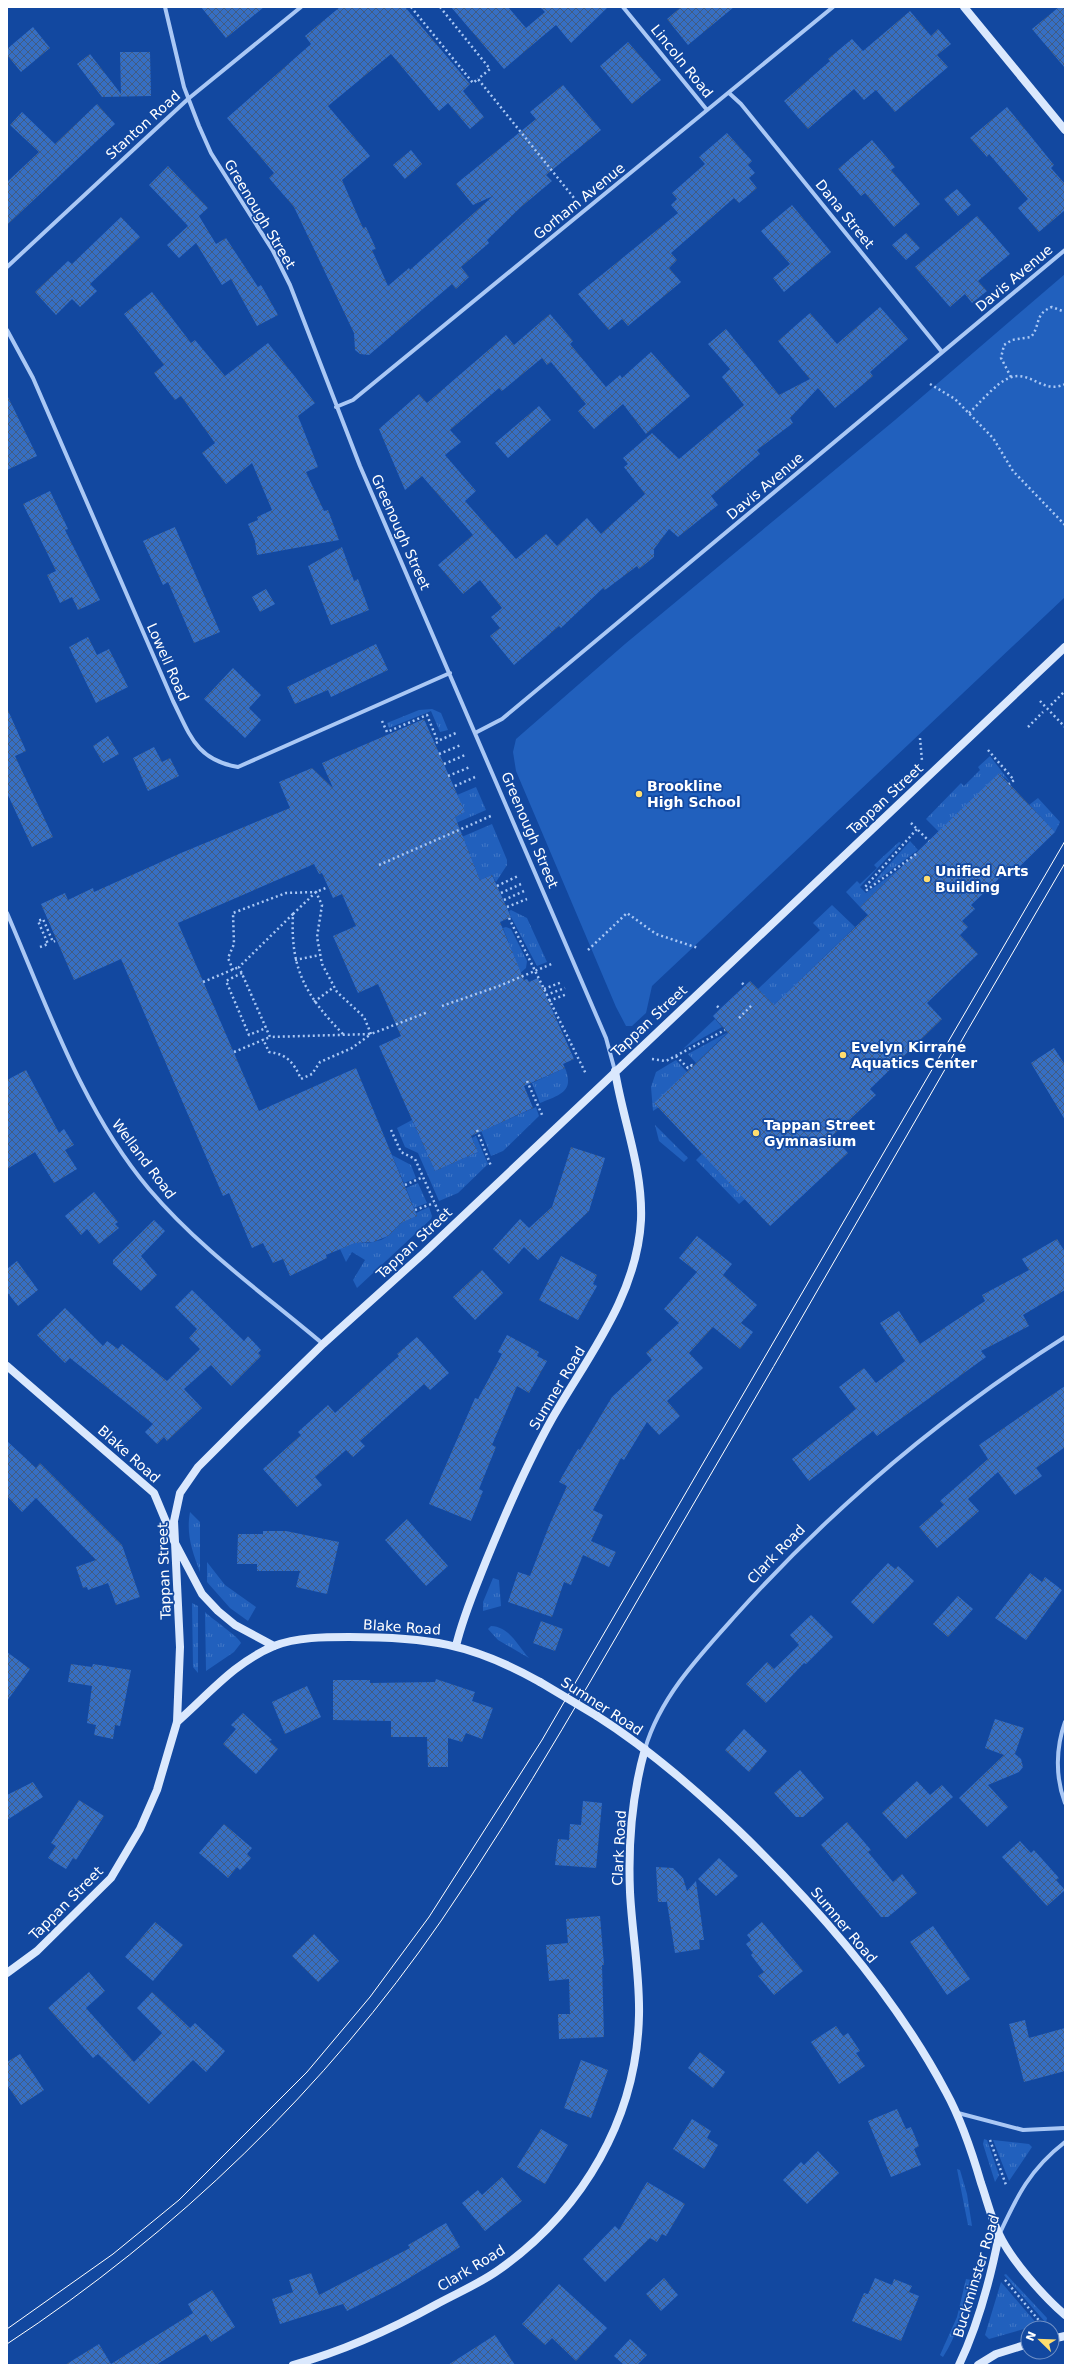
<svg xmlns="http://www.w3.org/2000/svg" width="1072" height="2372" viewBox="0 0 1072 2372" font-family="'DejaVu Sans',sans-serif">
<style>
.grass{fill:url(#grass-tufts)}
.park{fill:#2160bd}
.building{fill:url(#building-cross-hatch)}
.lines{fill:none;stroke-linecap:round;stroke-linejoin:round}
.path{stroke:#aac8f5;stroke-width:2.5;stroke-dasharray:2 3;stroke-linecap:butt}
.street{stroke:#aac8f5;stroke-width:4}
.secondary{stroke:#dae8fd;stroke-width:8}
.tram{stroke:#fff;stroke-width:1}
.secondary-bridge{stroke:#dae8fd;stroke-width:8}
.poi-dot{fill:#ffdd6e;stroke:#1248a0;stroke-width:1.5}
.labels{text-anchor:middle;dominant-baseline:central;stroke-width:3.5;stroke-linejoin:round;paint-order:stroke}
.street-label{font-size:14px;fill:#fff;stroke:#1248a0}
.poi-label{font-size:14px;font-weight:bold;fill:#fff;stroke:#1248a0;text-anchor:start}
</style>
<defs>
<pattern id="grass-tufts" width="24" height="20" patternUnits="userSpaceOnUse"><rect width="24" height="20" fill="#2160bd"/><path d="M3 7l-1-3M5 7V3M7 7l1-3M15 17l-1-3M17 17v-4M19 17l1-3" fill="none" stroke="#4278c7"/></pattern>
<pattern id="building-cross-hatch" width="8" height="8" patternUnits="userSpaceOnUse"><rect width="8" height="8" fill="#366fc4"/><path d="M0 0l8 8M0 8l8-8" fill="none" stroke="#425c82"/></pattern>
</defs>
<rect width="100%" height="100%" fill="#1248a0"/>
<path class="grass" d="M432 709 441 713 448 730 440 732 431 711 389 728 387 723 419 710Z
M990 756 1010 782 999 773 939 832 926 819 961 783 964 786 980 770 978 767Z
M476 787 486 810 376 858 406 838 465 812 457 795Z
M1038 798 1060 822 1055 832 1029 805Z
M492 824 507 860V865L496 882 492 875 480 880 465 842 382 871Z
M910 841 918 850 871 885Z
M899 842 901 843 860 887 866 893 902 867 860 907 846 892 857 881 860 884 877 868 874 865Z
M832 905 855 927 774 1005 758 989 820 930 813 923Z
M511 910 527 918 547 962 537 966 511 917 509 911Z
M506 927 511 929 527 961 526 968 519 974 475 978 515 959 503 928Z
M715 1019 722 1027 683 1049Z
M728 1032 696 1063 688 1054Z
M676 1060 687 1072 655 1103 659 1107 653 1111 651 1087 656 1072Z
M565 1068C575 1092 559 1095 540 1103L532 1083Z
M536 1107 539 1116 503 1151 491 1156 480 1128 491 1127Z
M412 1120 435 1171 478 1152 472 1138 476 1136 488 1164 458 1193 439 1201 418 1153 405 1147 397 1128Z
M655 1125 688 1158 684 1162 659 1141Z
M702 1154 745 1199 739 1204 696 1160Z
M392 1155 411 1165 416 1178 404 1183Z
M418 1183 427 1203 414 1208 406 1188Z
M429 1207 432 1216 431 1219 357 1288 353 1280 365 1260 352 1252 346 1262 340 1249 355 1243H368L381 1240 388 1236 401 1223 417 1216 416 1213Z
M190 1512 200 1522V1572C192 1551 186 1534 190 1512Z
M207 1562 225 1585 256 1607 248 1621 230 1608 207 1582Z
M493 1578 499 1580 501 1606 483 1611V1602Z
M192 1603 198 1606V1673L193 1667Z
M205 1612C212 1619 239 1637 241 1643L234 1652 206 1671Z
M491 1626C510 1627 517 1645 529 1658L498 1640 488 1629Z
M984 2139 987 2140 999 2175 995 2182 983 2144Z
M993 2140 1029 2144 1032 2147 1009 2181Z
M957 2169 960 2170 967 2194 972 2226 968 2225Z
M1006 2274 1047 2318 1046 2323 1004 2275Z
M966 2279 971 2280C964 2307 958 2334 943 2357L940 2355 957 2317Z
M1001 2282 1038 2325 989 2339 985 2335Z"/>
<path class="park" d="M1065 274V597L652 986 646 1013 632 1026H626L616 1007 516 771 513 752 516 739 625 644 895 420Z"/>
<path class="building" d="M201 7H264L226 38Z
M340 7H405L470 84 463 91 484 117 470 129 448 103 439 111 391 54 328 106 370 156 342 180 363 228 366 227 376 249 372 250 388 286 409 268 410 270 493 196 473 205 456 184 536 119 530 112 563 85 601 130 546 175 552 181 521 207 487 240 489 243 461 267 469 277 456 289 452 284 369 355 360 354 355 350 354 333 294 207 269 178 274 173 227 118 311 44 305 36Z
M451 7H508L526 28 545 12 540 7H608L571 43 556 25 504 69Z
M681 7H734L688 45 667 19Z
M1059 7H1065V68L1032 29Z
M910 11 931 36 938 29 951 44 937 55 948 67 895 112 876 90 864 100 854 89 808 129 784 101 830 61 828 59 852 39 863 51Z
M33 27 50 48 21 72 7 55V49Z
M628 42 661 80 632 104 600 66Z
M120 52H150L151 96 102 97 77 64 90 54 121 94Z
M97 104 115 124 7 225V182L39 152 10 125 22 112 55 144Z
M1007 107 1054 165 1051 168 1065 184V210L1039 232 1018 208 1028 199 989 154 987 157 970 138Z
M727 133 752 161 748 165 755 173 749 178 757 188 739 203 734 198 671 253 677 260 669 268 681 282 628 326 622 319 609 330 578 294 678 213 671 205 677 199 672 193 705 164 699 157Z
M872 140 895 167 891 170 920 204 894 227 865 193 861 196 838 169Z
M411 150 422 164 405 179 393 165Z
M168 166 208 208 199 216 216 244 226 238 258 287 261 285 278 315 257 326 231 279 222 285 196 243 179 258 167 245 188 226 149 185Z
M957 189 971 205 958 216 944 199Z
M792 205 831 252 784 292 773 278 790 264 761 231Z
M977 216 1010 254 978 281 987 291 972 303 965 294 950 307 915 267Z
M121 217 140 237 90 284 97 291 80 307 72 299 56 315 35 292 68 261 72 264Z
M906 233 920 248 906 260 892 245Z
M152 292 191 343 195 340 225 376 268 343 296 378 315 403 298 416 318 467 306 472 324 511 328 510 339 540 257 555 255 541 248 524 258 520 257 517 272 510 252 463 226 484 202 453 215 443 181 396 175 400 154 373 164 365 124 314Z
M880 307 908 339 870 372 873 376 835 408 818 388 790 418 793 423 757 450 760 454 711 496 718 505 678 537 669 529 654 549V557L639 569 637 566 605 590 603 588 561 628 559 626 514 665 490 636 500 628 491 617 502 608 480 580 463 594 438 565 473 535 422 476 405 490 379 429 419 394 427 403 506 335 514 345 550 314 573 341 570 344 606 387 620 375 622 378 651 352 690 396 646 434 623 404 594 429 578 411 586 404 551 362 547 365 542 358 502 391 499 388 450 430 461 442 445 455 476 491 465 501 516 559 546 534 557 546 587 518 601 534 645 494 624 467 628 464 623 458 652 433 679 459 744 405 722 377 730 369 708 344 726 329 779 395 810 379 778 341 810 313 837 344Z
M7 395 37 456 7 470Z
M539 406 551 420 508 458 495 443Z
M50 491 68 529 65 530 100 600 78 610 72 597 60 603 47 575 56 571 23 504Z
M175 527 220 632 194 643 168 582 163 585 143 541Z
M342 547 354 581 358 579 369 610 331 625 308 566Z
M266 589 275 604 260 612 252 597Z
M88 637 97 655 109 649 128 687 96 703 69 647Z
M376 644 388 670 331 697 328 690 295 704 287 687Z
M233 668 261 695 249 708 261 720 245 738 204 699Z
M7 708 26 751 15 756 53 837 32 847 7 793Z
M424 719 465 812 455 817 480 880 492 875 511 917 500 922 524 980 527 979 529 982 538 978 574 1059 563 1064 565 1068 524 1086 533 1108 471 1136 478 1152 435 1171 379 1046 401 1036 378 984 358 993 333 936 356 926 342 894 333 898 322 873 319 874 314 864 178 923 259 1111 356 1068 417 1216 401 1223 388 1236 373 1242 355 1243 326 1255 327 1258 290 1276 283 1259 273 1263 263 1243 252 1248 229 1193 223 1196 121 959 74 980 41 904 65 893 68 900 93 888 94 892 181 853 290 808 279 782 312 768 333 788 322 763Z
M108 736 119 754 103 763 93 746Z
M154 747 162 762 170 758 179 776 148 791 133 758Z
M999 773 1055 832 1012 874 1008 870 971 905 975 909 962 921 968 927 960 935 978 954 927 1003 942 1019 870 1089 876 1095 832 1136 848 1153 770 1226 654 1103 728 1033 713 1016 720 1009 750 981 774 1005 868 915 860 907Z
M1054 1048 1065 1065V1120L1031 1063Z
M26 1070 59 1133 64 1129 74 1145 65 1150 77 1169 54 1183 35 1152 7 1169V1080Z
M571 1147 605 1158 589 1211 538 1260 524 1247 509 1264 493 1249 520 1219 529 1228 552 1207Z
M94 1192 118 1222 115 1224 119 1228 99 1244 87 1229 81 1235 65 1216Z
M154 1220 165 1231 141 1256 157 1275 141 1291 113 1264V1260Z
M697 1236 732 1264 723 1275 757 1305 741 1323 753 1332 740 1349 713 1327 689 1353 703 1368 667 1401 680 1416 659 1435 647 1422 624 1460 621 1458 593 1510 603 1515 591 1541 616 1552 609 1567 583 1555 571 1585 564 1582 552 1617 508 1602 518 1572 530 1576 549 1526 567 1486 559 1482 578 1449 580 1450 612 1397 652 1360 646 1353 679 1323 664 1309 697 1272 679 1258Z
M1057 1239 1065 1252V1290L1023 1315 1029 1326 981 1351 986 1357 877 1436 873 1431 809 1481 792 1459 856 1409 839 1387 864 1368 876 1383 905 1361 880 1323 899 1311 920 1344 985 1301 982 1295 1029 1270 1022 1259Z
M561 1256 597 1275 593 1284 597 1286 578 1320 539 1300Z
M17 1261 38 1290 18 1306 7 1292V1269Z
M482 1270 503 1293 475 1320 453 1297Z
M192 1290 241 1338 244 1341 248 1336 261 1350 258 1353 261 1356 231 1386 211 1365 184 1389 202 1408 167 1441 164 1437 157 1444 145 1432 153 1424 70 1358 65 1363 37 1335 65 1308 103 1346 107 1341 118 1349 122 1344 167 1381 200 1349 189 1338 197 1329 175 1307Z
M507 1335 539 1352 537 1356 547 1361 529 1393 517 1386 492 1445 496 1447 479 1489 483 1491 471 1521 429 1504 475 1398 478 1399 502 1354 498 1352Z
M417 1337 449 1373 430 1390 424 1384 360 1441 365 1446 353 1457 346 1450 315 1477 322 1485 297 1507 263 1469 301 1435 298 1432 328 1405 335 1413 399 1356 397 1354Z
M1065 1386V1447L1036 1468 1042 1476 1015 1495 998 1472 968 1499 979 1511 937 1548 919 1527 944 1505 940 1501 988 1459 979 1445Z
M7 1441 36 1468 40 1463 122 1545 140 1597 116 1605 108 1583 88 1590 87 1587 83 1588 76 1567 96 1560 36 1498 22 1512 7 1496Z
M407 1519 448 1566 426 1586 385 1540Z
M263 1531H286L339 1542 327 1594 296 1587 300 1571H257V1564H237L238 1534H263Z
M888 1563 895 1569 898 1566 914 1581 873 1624 851 1602Z
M1030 1573 1042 1582 1045 1577 1062 1590 1026 1640 995 1618Z
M958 1596 973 1609 948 1637 933 1624Z
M811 1615 833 1637 806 1664 804 1663 766 1703 746 1684 767 1662 774 1669 799 1645 790 1635Z
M541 1621 563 1629 555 1651 533 1643Z
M7 1652 30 1669 7 1701Z
M71 1664 92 1667 93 1664 131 1670 120 1726 115 1725 113 1739 94 1735 96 1725 87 1723 92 1686 68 1682Z
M436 1679 475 1692 472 1701 493 1708 482 1739 466 1733 462 1742 448 1738V1767H428L427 1737H391V1721L333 1720V1680H370V1683L435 1682Z
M307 1686 321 1717 285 1734 272 1702Z
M243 1713 272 1740 269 1741 278 1749 256 1774 223 1744 236 1729 231 1725Z
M995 1719 1024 1728 1015 1754 1021 1759 1023 1767 1019 1772 988 1785 1008 1807 987 1827 959 1798 1004 1755 985 1748Z
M744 1729 767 1751 749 1772 725 1750Z
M800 1770 824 1798 803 1817H796L774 1793Z
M917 1781 930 1795 942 1785 953 1797 906 1839 882 1813Z
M33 1782 43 1797 7 1820V1795Z
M79 1800 104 1816 76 1860 73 1858 66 1869 48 1858 56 1846 51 1843Z
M583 1801 602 1803 596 1868 555 1865 558 1839 569 1840 570 1824 581 1825Z
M847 1822 871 1850 868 1852 893 1882 902 1874 917 1893 888 1917H881L821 1845Z
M224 1824 252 1848 247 1854 251 1858 240 1870 237 1867 228 1878 199 1853Z
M1020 1841 1031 1853 1034 1850 1059 1878 1056 1880 1065 1890 1047 1906 1002 1857Z
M719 1858 738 1876 716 1896 698 1879Z
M656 1867 673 1868 683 1878 687 1891 696 1881 704 1940H699L700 1949 675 1953 667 1902H658Z
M600 1916 604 1965H602L604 2037 559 2039 558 2014H570L569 1979 549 1981 546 1945 568 1943 566 1919Z
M155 1922 183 1945 153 1981 125 1957Z
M762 1922 803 1971 774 1995 758 1976 764 1972 751 1955 753 1953 746 1944 751 1940 747 1935Z
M933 1926 970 1979 947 1995 910 1942Z
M314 1934 339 1961 318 1982 292 1956Z
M89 1972 105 1991 86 2008 134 2062 162 2033 137 2008 152 1992 190 2028 195 2023 225 2051 206 2072 193 2060 149 2104 98 2054 93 2058 48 2008Z
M1025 2020 1029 2038 1065 2028V2071L1024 2082 1009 2024Z
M836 2026 843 2036 848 2033 860 2051 856 2053 865 2066 839 2084 811 2042Z
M700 2052 725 2072 713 2088 688 2068Z
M20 2054 44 2090 21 2105 7 2085V2062Z
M581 2060 608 2070 591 2118 564 2108Z
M897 2109 906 2129 911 2127 919 2146 914 2149 921 2165 891 2177 868 2121Z
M692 2119 711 2131 707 2138 718 2145 704 2169 673 2149Z
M541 2129 568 2145 545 2184 517 2167Z
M818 2151 839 2173 807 2204 783 2180 801 2162 804 2165Z
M502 2177 522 2201 485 2231 462 2203 478 2190 482 2195Z
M647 2182 685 2204 666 2236 662 2234 657 2242 650 2238 605 2282 583 2259 615 2226 619 2230Z
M446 2223 460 2247 396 2286 347 2311 343 2304 280 2324 272 2299 293 2292 289 2280 311 2273 319 2295 410 2248 408 2245Z
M664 2278 678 2295 661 2311 646 2294Z
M875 2278 892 2285 894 2279 912 2286 909 2292 919 2296 901 2341 852 2321 864 2293 868 2294Z
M559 2284 607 2328 576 2361 552 2338 545 2345 522 2324Z
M212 2290 235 2327 211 2342 206 2334 156 2365H65L99 2344 111 2364 193 2313 188 2304Z
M495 2335 515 2365H448Z
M630 2339 647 2355 637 2365H624L614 2356Z"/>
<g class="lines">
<path class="path" d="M411 7 473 83 478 79 574 198
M440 7 490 69 478 79
M1011 377 1001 358 1004 345 1012 340 1031 337C1041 325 1034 314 1052 307L1065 312
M930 384 955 399 993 438 1013 471 1065 525
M969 413C979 404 996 383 1009 378 1030 369 1043 395 1065 384
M1040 701 1065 727
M1051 705 1064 692
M382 721 387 732 427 715 438 742 436 743
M1028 727 1043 712
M920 738 922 761
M440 740 456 733
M988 750 1014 780 1009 784
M439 754 461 745
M444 764 465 755
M448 776 470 767
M455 786 475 777
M911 823 929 841
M916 854 867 890 865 887 917 829
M379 865 493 815
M497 886 518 876
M501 893 521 884
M504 900 524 891
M507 907 527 899
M293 914 316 892 328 887
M509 918 586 1074
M40 947 48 944 38 921 43 919 53 942 55 941
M588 950 627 913 656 934 698 948
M295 960 320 955
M233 970 228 958 234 944 233 913 286 893 316 892 322 905 317 937 322 964 337 992 364 1017 371 1034 352 1048 320 1062 312 1074 301 1079C294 1063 287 1054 269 1052L263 1039
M242 973 226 981 249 1035 266 1028
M203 982 239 967
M742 983 745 986
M544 989 562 982
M546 995 565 988
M549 1001 567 994
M314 1002 334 987
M442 1006 499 986 554 963
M717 1006 720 1009
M739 1018 752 1005
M343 1034C306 996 290 969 293 914L239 967 270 1037 371 1034 428 1012
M234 1052 270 1037
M676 1056 688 1068 692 1065 693 1066
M652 1059 666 1061 725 1030
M527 1081 543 1117
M391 1130 401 1152 415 1159 440 1215
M477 1130 491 1166
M405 1185 423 1177
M415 1210 434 1203
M990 2140 1006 2185
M1005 2280 1042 2324"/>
<path class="street" d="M165 7 184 87 199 126 211 153 273 251 290 285 360 466 606 1038 615 1071
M623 7 707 110
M729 93 741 104 942 352
M7 267 188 99 301 7
M7 330 33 378 173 701C190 735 196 760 238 767L450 673
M336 407 353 400 833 7
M475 733 502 719 1065 250
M7 913C47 1006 83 1111 149 1189 200 1249 264 1294 323 1344
M1065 1722C1056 1747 1055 1777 1065 1803
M645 1749C660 1697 700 1655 736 1615 833 1507 942 1415 1065 1337
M958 2113 1023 2130 1065 2128
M999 2235C1017 2196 1030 2169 1065 2142"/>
<path class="secondary" d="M964 7 1065 130
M7 1366 154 1493 174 1541 202 1594 218 1611 235 1625 274 1646
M456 1646C463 1616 475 1589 486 1561 506 1512 527 1463 553 1417 589 1355 637 1295 641 1220 643 1168 623 1121 615 1071
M597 1716C649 1749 695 1789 739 1831 819 1908 894 1994 946 2092 962 2121 972 2152 981 2183 987 2200 991 2218 999 2234 1011 2260 1044 2297 1065 2315
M177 1722C208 1695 235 1662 274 1646 297 1637 325 1637 349 1637 427 1637 471 1643 540 1682
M7 1973 37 1951 111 1878 140 1829 157 1790 177 1722 180 1647 174 1521 180 1493 198 1467 238 1427 323 1344 424 1253 1065 647
M1052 2339 1065 2336
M293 2365C343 2351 392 2329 437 2304 457 2293 481 2283 500 2269 583 2210 637 2118 639 2015 640 1974 632 1933 630 1892 628 1844 632 1795 645 1749
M959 2365C979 2323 990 2281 999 2235
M978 2365 996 2354 1028 2344"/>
<path class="tram" d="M7 2329 113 2254 179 2200 307 2072 370 1997 429 1917 542 1740 1065 841
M7 2344C176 2233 326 2088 441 1921 526 1797 600 1664 676 1534 807 1311 934 1086 1065 863"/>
<path class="secondary-bridge" d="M540 1682 597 1716"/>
</g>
<g class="poi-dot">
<circle cx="639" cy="794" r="4"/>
<circle cx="927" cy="879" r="4"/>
<circle cx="843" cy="1055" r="4"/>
<circle cx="756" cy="1133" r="4"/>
</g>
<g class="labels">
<g class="street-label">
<text transform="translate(682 61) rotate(51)">Lincoln Road</text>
<text transform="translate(143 125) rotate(-42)">Stanton Road</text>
<text transform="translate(579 201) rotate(-39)">Gorham Avenue</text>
<text transform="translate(260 214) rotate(59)">Greenough Street</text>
<text transform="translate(845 214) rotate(51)">Dana Street</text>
<text transform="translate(1014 278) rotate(-40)">Davis Avenue</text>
<text transform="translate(765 486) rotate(-40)">Davis Avenue</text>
<text transform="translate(401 532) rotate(66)">Greenough Street</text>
<text transform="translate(168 662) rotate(66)">Lowell Road</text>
<text transform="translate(885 799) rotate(-43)">Tappan Street</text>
<text transform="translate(530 830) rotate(67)">Greenough Street</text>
<text transform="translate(649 1021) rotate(-43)">Tappan Street</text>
<text transform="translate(144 1159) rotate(53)">Welland Road</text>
<text transform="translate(414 1243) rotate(-43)">Tappan Street</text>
<text transform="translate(557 1388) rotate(-59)">Sumner Road</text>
<text transform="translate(129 1454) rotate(42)">Blake Road</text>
<text transform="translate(776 1554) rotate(-46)">Clark Road</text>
<text transform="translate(164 1571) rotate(-92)">Tappan Street</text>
<text transform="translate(402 1627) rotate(4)">Blake Road</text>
<text transform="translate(602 1706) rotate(33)">Sumner Road</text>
<text transform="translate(619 1848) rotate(-87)">Clark Road</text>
<text transform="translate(66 1903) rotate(-45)">Tappan Street</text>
<text transform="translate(844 1925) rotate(50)">Sumner Road</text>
<text transform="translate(471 2268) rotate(-31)">Clark Road</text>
<text transform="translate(976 2276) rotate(-73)">Buckminster Road</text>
</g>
<g class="poi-label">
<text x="647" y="786">Brookline<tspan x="647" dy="16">High School</tspan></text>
<text x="935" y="871">Unified Arts<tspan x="935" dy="16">Building</tspan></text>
<text x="851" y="1047">Evelyn Kirrane<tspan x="851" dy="16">Aquatics Center</tspan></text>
<text x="764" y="1125">Tappan Street<tspan x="764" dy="16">Gymnasium</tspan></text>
</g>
</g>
<rect width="1072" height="2372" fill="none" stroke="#ffffff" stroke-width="16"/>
<g transform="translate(1040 2340) rotate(293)"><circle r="19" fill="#1248a0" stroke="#7191c6"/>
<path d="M0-3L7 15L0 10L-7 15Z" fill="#ffdd6e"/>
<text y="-6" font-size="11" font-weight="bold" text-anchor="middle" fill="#ffffff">N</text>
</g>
</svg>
